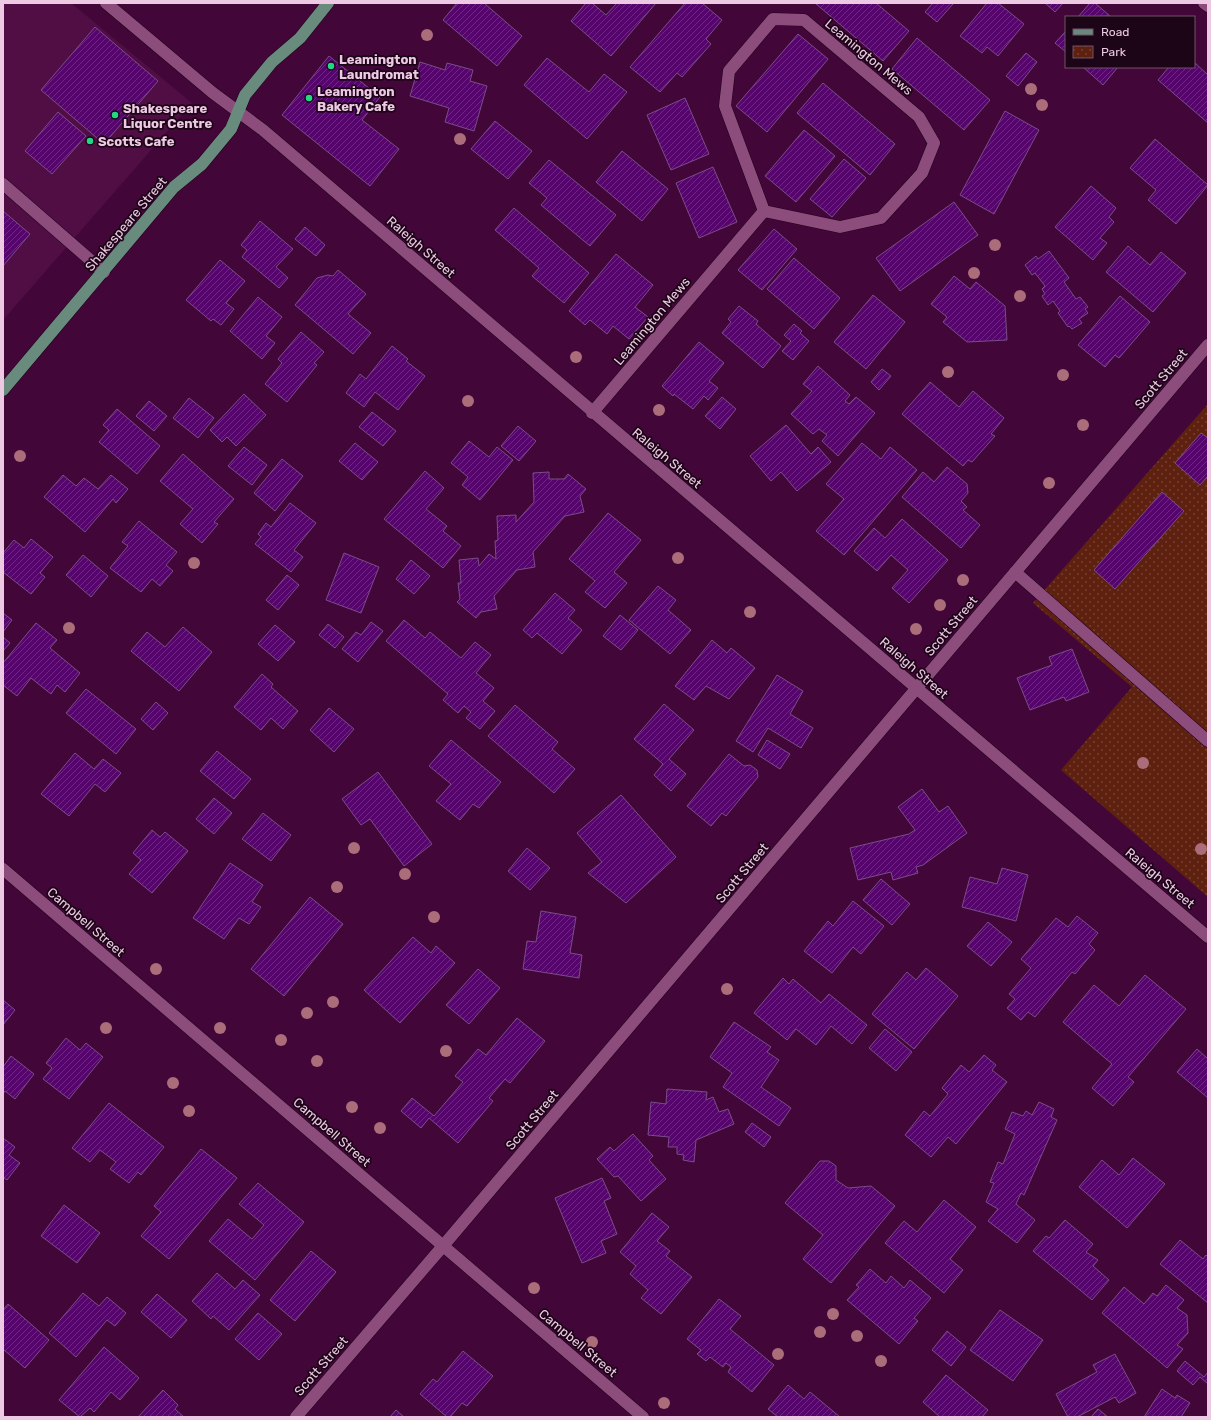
<svg xmlns="http://www.w3.org/2000/svg" width="1211" height="1420" viewBox="0 0 1211 1420" font-family="Rubik,sans-serif">
<style>
.built{fill:#500e44}
.park{fill:url(#park-dots)}
.building{fill:url(#building-hatch);stroke:#794d89}
.lines{fill:none;stroke-linecap:round;stroke-linejoin:round}
.minor-casing{stroke:#22001b;stroke-width:13}
.major-casing{stroke:#22001b;stroke-width:13}
.minor{stroke:#8c4d7c;stroke-width:12}
.major{stroke:#688b7d;stroke-width:12}
.tree{fill:#aa6d79}
.poi-dot{fill:#21d887;stroke:#1c0517;stroke-width:1.5}
.labels{text-anchor:middle;dominant-baseline:central;stroke-width:3.5;stroke-linejoin:round;paint-order:stroke}
.street-label{font-size:13px;fill:#edc9e3;stroke:#1c0517}
.poi-label{font-size:13px;font-weight:bold;fill:#edc9e3;stroke:#1c0517;text-anchor:start}
</style>
<defs>
<pattern id="park-dots" width="8" height="8" patternUnits="userSpaceOnUse"><rect width="8" height="8" fill="#5f210f"/><path d="M2 2h.1M6 6h.1" fill="none" stroke="#764032" stroke-width="1.8" stroke-linecap="round"/></pattern>
<pattern id="building-hatch" width="6" height="6" patternUnits="userSpaceOnUse"><rect width="6" height="6" fill="#55056b"/><path d="M-1 1l2-2M0 6l6-6M5 7l2-2" fill="none" stroke="#6e2880"/></pattern>
</defs>
<rect width="100%" height="100%" fill="#420738"/>
<path class="built" d="M3 3H71L192 103 3 320Z"/>
<path class="park" d="M1208 404V897L1061 770 1132 687 1033 603Z"/>
<path class="building" d="M457 3H484L522 36 497 66 443 20Z
M586 3H592L606 15 617 3H656L611 56 571 21Z
M685 3H702L722 20 706 39 711 44 682 77 677 73 660 92 630 67Z
M815 3H876L909 31 883 61Z
M933 3H952L953 4 937 22 925 12Z
M987 3H998L1024 24 998 56 987 47 982 53 960 36Z
M1045 3H1063L1055 12Z
M1090 3H1095L1110 16 1078 17Z
M95 27 158 81 104 144 41 90Z
M1066 31V52L1055 43Z
M798 34 828 59 767 132 736 106Z
M917 38 990 100 964 130 892 69Z
M1026 53 1037 62 1018 86 1006 76Z
M329 56 380 97 362 120 399 149 370 186 282 115Z
M547 58 589 92 604 74 627 92 587 139 524 85Z
M420 62 445 70 447 63 473 70 470 81 487 86 474 131 445 122 449 108 410 96Z
M1194 62 1208 75V123L1158 80 1169 67H1194Z
M1083 67H1118L1103 85Z
M823 83 895 144 870 175 797 113Z
M685 98 709 154 671 170 647 115Z
M1005 111 1039 130 994 214 960 195Z
M58 112 86 136 52 174 25 151Z
M495 121 532 151 508 179 471 149Z
M804 130 835 156 796 202 765 176Z
M1155 139 1208 185 1176 224 1148 200 1156 190 1130 168Z
M622 151 668 189 642 221 596 182Z
M844 159 866 178 832 217 810 199Z
M549 160 616 215 590 246 541 205 547 198 529 183Z
M713 167 737 222 699 238 676 183Z
M1091 186 1116 208 1109 217 1114 222 1100 238 1107 243 1093 260 1055 227Z
M954 202 978 235 900 291 876 258Z
M514 208 589 273 564 303 532 276 539 268 495 230Z
M3 211 30 234 3 266Z
M260 221 293 249 276 267 288 278 279 288 242 257 247 250 241 245Z
M305 227 325 245 316 256 295 239Z
M774 229 797 249 762 290 738 270Z
M1128 246 1150 265 1161 252 1186 273 1153 312 1106 272Z
M1049 251 1069 278 1064 282 1076 299 1080 297 1088 307 1085 309 1088 313 1079 319 1082 323 1072 329 1069 326 1068 327 1058 313 1060 311 1053 301 1048 305 1042 296 1045 294 1042 289 1045 286 1035 273 1032 275 1025 265 1036 256 1038 259Z
M616 254 653 285 635 307 648 317 629 339 613 326 607 334 590 320 585 325 569 311Z
M794 258 840 298 814 329 767 289Z
M220 260 245 281 226 303 234 309 221 325 213 319 211 321 186 300Z
M338 270 366 294 348 314 371 333 353 354 295 305 317 278 328 275 333 276Z
M954 276 970 289 976 282 1005 306 1007 340 967 342 943 322 947 317 931 304Z
M873 295 905 322 866 369 834 342Z
M1120 296 1150 322 1119 358 1115 355 1105 367 1078 345Z
M258 297 282 317 266 336 275 343 262 359 230 331Z
M739 306 758 321 756 324 781 346 763 368 722 333 731 322 728 319Z
M794 324 802 331 800 333 809 341 793 360 782 351 791 341 784 335Z
M301 332 324 352 314 363 317 365 287 402 265 384 282 363 278 359Z
M699 342 724 363 709 381 718 388 708 400 704 396 693 409 674 394 673 396 662 386Z
M392 346 408 359 406 361 425 376 398 410 375 392 364 407 346 393 360 374 366 379Z
M818 366 850 395 845 401 849 404 856 397 875 413 838 456 822 441 827 435 819 429 813 434 791 414 812 391 803 384Z
M882 369 891 376 879 390 871 382Z
M930 382 959 407 973 391 1004 418 991 434 995 436 972 462 968 460 963 466 902 414Z
M244 394 266 415 236 446 227 437 222 442 210 430Z
M722 397 736 409 720 429 705 416Z
M189 398 214 418 198 438 173 418Z
M149 401 167 416 154 431 136 416Z
M117 409 160 446 137 474 99 442 109 430 103 425Z
M372 412 396 431 383 446 359 427Z
M786 425 811 454 818 447 831 462 797 491 781 472 771 481 750 456Z
M518 426 536 441 519 461 501 446Z
M1201 433 1208 438V476L1200 485 1175 463Z
M469 441 489 457 497 447 513 460 480 500 462 485 468 477 451 463Z
M355 443 378 462 362 480 339 461Z
M862 443 881 459 890 447 917 470 844 555 816 531 844 499 826 484Z
M244 447 267 465 252 485 228 466Z
M183 454 234 499 214 522 218 524 202 543 180 524 193 509 160 481Z
M282 459 303 476 275 511 254 493Z
M947 467 967 484 968 493 961 501 967 507 963 510 980 525 961 548 902 497 923 472 934 482Z
M425 471 444 488 426 509 447 526 443 531 461 546 443 568 384 519Z
M549 472V479H564L568 474 586 489 580 496 584 512 565 516 533 552 535 567 517 570 494 596 497 609 481 612 476 618 457 602 460 599 458 583H461L459 560 478 558 479 566 489 554 496 559 495 541 498 540 497 516 516 515V522L534 502 533 473Z
M63 475 76 486 84 478 98 489 111 475 128 489 116 503 113 499 85 532 44 497Z
M1162 492 1184 511 1115 589 1094 570Z
M290 503 316 523 294 550 303 557 291 572 255 544 261 537 258 534 266 523 271 527Z
M608 513 641 540 614 572 627 583 605 608 585 592 595 581 569 559Z
M902 519 948 560 909 603 892 588 908 570 891 555 877 571 854 551 874 528 885 538Z
M139 521 177 552 166 565 173 571 160 586 152 579 141 592 110 568 128 546 122 542Z
M31 539 53 557 40 573 45 577 31 594 3 572V553L14 540 24 548Z
M344 553 379 567 361 613 326 600Z
M83 555 108 576 91 597 66 575Z
M411 560 430 576 414 594 396 579Z
M287 575 299 585 278 610 266 600Z
M658 586 676 600 668 610 691 630 670 654 629 620Z
M555 593 575 610 568 618 582 630 562 654 537 633 532 638 523 630Z
M3 613 12 620 3 632Z
M620 615 638 630 621 650 603 636Z
M404 620 425 638 430 632 461 658 475 642 491 655 476 673 494 688 483 701 495 711 480 729 466 718 471 712 464 706 458 713 443 700 448 694 386 641Z
M371 622 383 631 358 662 342 649 356 632 361 635Z
M36 623 57 640 50 648 80 673 65 692 57 685 51 694 31 678 17 696 3 685V663Z
M328 624 344 637 335 648 319 635Z
M275 625 295 642 278 661 258 644Z
M183 627 212 652 179 691 131 651 147 632 165 647Z
M3 637 10 643 3 651Z
M712 640 727 653 731 648 755 668 729 699 706 686 694 700 675 686Z
M1072 649 1089 692 1066 701 1064 697 1030 710 1017 678 1052 665 1049 657Z
M262 674 273 684 271 687 298 711 283 729 271 718 261 730 234 707Z
M777 675 803 691 790 714 813 728 801 748 768 728 753 752 736 741Z
M86 689 136 729 116 754 66 713Z
M156 702 168 713 153 730 141 719Z
M664 704 694 730 669 759 686 774 671 791 654 775 663 764 634 739Z
M515 705 558 742 552 749 575 769 554 793 488 736Z
M329 708 354 729 334 752 310 730Z
M451 740 501 782 479 808 473 804 460 820 436 801 451 784 429 766Z
M767 740 790 754 780 769 758 755Z
M217 751 251 779 234 799 200 771Z
M75 753 94 769 103 759 121 773 105 792 95 784 69 816 41 794Z
M729 754 744 766 750 765 757 770 758 777 726 816 722 813 711 826 687 806Z
M378 772 432 844 404 866 370 819 361 825 342 799Z
M922 789 939 812 948 806 967 833 923 865 916 867 918 873 893 880 891 872 858 880 850 848 909 834 915 830 898 807Z
M621 795 676 857 626 903 588 873 602 862 577 833Z
M214 798 232 813 214 834 196 819Z
M263 813 291 835 271 861 242 839Z
M152 830 160 837 165 832 188 851 152 893 129 874 141 860 133 853Z
M527 848 550 868 530 890 508 871Z
M230 863 263 885 252 902 261 907 249 924 239 918 224 939 193 918Z
M1002 868 1028 875 1016 921 962 907 970 877 997 884Z
M881 879 910 904 892 925 863 900Z
M310 897 343 924 284 996 251 969Z
M853 901 884 926 861 954 853 947 832 973 804 951 828 921 833 926Z
M541 911 576 917 570 953 582 955 579 978 523 969 527 941 536 942Z
M1077 916 1098 933 1089 944 1095 950 1075 974 1072 972 1035 1017 1028 1012 1021 1020 1007 1008 1015 999 1009 994 1031 968 1021 959 1056 918 1068 927Z
M988 922 1012 942 991 966 967 946Z
M413 937 431 953 436 946 455 963 400 1023 364 990Z
M926 968 958 996 914 1049 872 1014 907 972 916 980Z
M478 969 500 988 469 1024 446 1005Z
M1145 975 1186 1009 1128 1077 1134 1082 1113 1106 1092 1088 1112 1064 1063 1022 1094 985 1119 1006Z
M783 978 789 984 793 979 821 1003 829 994 867 1025 852 1044 831 1026 816 1045 796 1029 787 1040 754 1013Z
M3 1000 15 1010 3 1025Z
M517 1018 545 1041 510 1083 505 1079 489 1098 493 1101 458 1143 429 1118 421 1128 401 1111 412 1098 434 1116 463 1082 455 1076 478 1049 486 1055Z
M734 1022 771 1047 767 1052 779 1060 761 1087 791 1108 779 1126 723 1087 732 1073 710 1057Z
M885 1029 912 1052 896 1071 869 1048Z
M66 1038 80 1050 86 1043 103 1057 69 1099 43 1079 52 1068 46 1063Z
M1197 1049 1208 1059V1098L1177 1072Z
M984 1055 996 1065 992 1070 1007 1082 956 1144 948 1137 931 1157 905 1135 924 1111 930 1116 948 1094 942 1088 961 1065 969 1072Z
M11 1056 34 1074 15 1099 5 1091 3 1094V1067Z
M667 1089 707 1092 706 1100 713 1097 719 1112 728 1109 734 1124 696 1140 694 1162 683 1160 684 1155 677 1154V1147H668L669 1137 648 1135 651 1102 666 1104Z
M1039 1102 1054 1109 1051 1117 1057 1120 1024 1195 1021 1193 1016 1204 1035 1220 1017 1243 988 1221 998 1209 986 1202 994 1183 990 1182 998 1162 1003 1164 1015 1134 1005 1129 1012 1112 1023 1116 1026 1111 1032 1115Z
M109 1103 164 1147 141 1175 138 1172 129 1183 110 1169 116 1162 100 1150 90 1162 72 1148Z
M752 1123 771 1137 764 1147 745 1132Z
M633 1134 653 1156 649 1160 666 1179 641 1201 618 1176 614 1177 597 1159 610 1147 614 1151Z
M3 1138 15 1147 9 1155 20 1163 7 1180 3 1177Z
M201 1149 237 1178 169 1259 141 1236 161 1212 154 1206Z
M1133 1158 1165 1184 1127 1228 1079 1187 1102 1160 1119 1175Z
M820 1161H829L836 1166V1180L848 1188 871 1186 895 1206 831 1283 803 1259 823 1235 785 1203Z
M602 1178 611 1198 604 1201 617 1234 601 1241 606 1253 582 1263 555 1198Z
M258 1183 304 1222 255 1280 209 1241 228 1219 252 1239 264 1225 239 1204Z
M944 1200 976 1227 950 1259 963 1270 944 1293 885 1243 904 1221 917 1232Z
M64 1205 100 1233 77 1263 41 1236Z
M652 1213 669 1227 657 1241 670 1251 666 1256 692 1277 661 1314 641 1298 648 1290 630 1274 636 1266 620 1252Z
M1065 1220 1093 1244 1086 1252 1098 1260 1093 1266 1109 1280 1092 1300 1033 1251 1046 1236 1049 1238Z
M1180 1240 1203 1259 1206 1255 1208 1257V1303L1160 1264Z
M311 1251 336 1272 295 1321 270 1300Z
M870 1269 886 1283 891 1276 904 1288 910 1280 931 1298 914 1318 918 1321 899 1344 847 1300 859 1287 856 1285Z
M217 1273 235 1289 243 1280 260 1295 229 1330 213 1316 211 1319 192 1301Z
M1166 1285 1184 1300 1177 1308 1187 1315 1188 1333 1177 1345 1183 1349 1167 1368 1102 1313 1124 1287 1144 1304 1153 1293 1157 1296Z
M83 1293 99 1306 107 1297 126 1313 115 1326 107 1320 76 1357 49 1333Z
M157 1294 187 1320 171 1338 141 1312Z
M719 1299 741 1316 730 1329 774 1365 752 1392 728 1372 731 1367 726 1363 723 1367 710 1357 706 1361 697 1354 701 1350 687 1339Z
M8 1304 49 1340 25 1368 3 1349V1310Z
M1000 1310 1043 1340 1013 1381 970 1350Z
M258 1313 282 1334 259 1360 235 1339Z
M947 1331 966 1347 951 1366 932 1350Z
M104 1347 139 1378 120 1400 111 1392 94 1412 90 1408 80 1417 59 1400Z
M463 1351 493 1376 467 1406 462 1403 450 1417H447L420 1394 433 1379 437 1382Z
M1115 1354 1136 1393 1119 1403 1115 1397 1077 1417H1068L1056 1394 1097 1372 1093 1365Z
M1185 1361 1204 1377 1208 1372V1384L1200 1377 1193 1385 1177 1371Z
M946 1375 988 1410 982 1417H940L923 1402Z
M788 1385 804 1399 810 1392 840 1417H778L768 1409Z
M1162 1389 1175 1398 1177 1395 1190 1403 1181 1417H1144Z
M163 1390 178 1405 175 1409 184 1417H138Z
M1098 1409 1108 1417H1091Z
M396 1410 404 1417H390Z"/>
<g class="lines">
<g class="minor-casing">
<path id="minor" d="M106 3 213 93 263 130 1208 937
M1204 3 1208 6
M3 184 104 272
M592 413 764 211 840 227 881 218 922 173 934 143 919 117 804 20 773 19 729 71 725 106 764 211
M1015 572 1208 741
M3 869 643 1417
M296 1417 443 1246 1208 345"/>
</g>
<g class="major-casing">
<path id="major" d="M3 390 174 187 202 164 231 129 245 95 272 62 300 38 328 3"/>
</g>
<use href="#minor" class="minor"/>
<use href="#major" class="major"/>
</g>
<g class="tree">
<circle cx="427" cy="35" r="6"/>
<circle cx="1031" cy="89" r="6"/>
<circle cx="1042" cy="105" r="6"/>
<circle cx="460" cy="139" r="6"/>
<circle cx="995" cy="245" r="6"/>
<circle cx="974" cy="273" r="6"/>
<circle cx="1020" cy="296" r="6"/>
<circle cx="576" cy="357" r="6"/>
<circle cx="948" cy="372" r="6"/>
<circle cx="1063" cy="375" r="6"/>
<circle cx="468" cy="401" r="6"/>
<circle cx="659" cy="410" r="6"/>
<circle cx="1083" cy="425" r="6"/>
<circle cx="20" cy="456" r="6"/>
<circle cx="1049" cy="483" r="6"/>
<circle cx="678" cy="558" r="6"/>
<circle cx="194" cy="563" r="6"/>
<circle cx="963" cy="580" r="6"/>
<circle cx="940" cy="605" r="6"/>
<circle cx="750" cy="612" r="6"/>
<circle cx="69" cy="628" r="6"/>
<circle cx="916" cy="629" r="6"/>
<circle cx="1143" cy="763" r="6"/>
<circle cx="354" cy="848" r="6"/>
<circle cx="1201" cy="849" r="6"/>
<circle cx="405" cy="874" r="6"/>
<circle cx="337" cy="887" r="6"/>
<circle cx="434" cy="917" r="6"/>
<circle cx="156" cy="969" r="6"/>
<circle cx="727" cy="989" r="6"/>
<circle cx="333" cy="1002" r="6"/>
<circle cx="307" cy="1013" r="6"/>
<circle cx="106" cy="1028" r="6"/>
<circle cx="220" cy="1028" r="6"/>
<circle cx="281" cy="1040" r="6"/>
<circle cx="446" cy="1051" r="6"/>
<circle cx="317" cy="1061" r="6"/>
<circle cx="173" cy="1083" r="6"/>
<circle cx="352" cy="1107" r="6"/>
<circle cx="189" cy="1111" r="6"/>
<circle cx="380" cy="1128" r="6"/>
<circle cx="534" cy="1288" r="6"/>
<circle cx="833" cy="1314" r="6"/>
<circle cx="820" cy="1332" r="6"/>
<circle cx="857" cy="1336" r="6"/>
<circle cx="592" cy="1342" r="6"/>
<circle cx="778" cy="1354" r="6"/>
<circle cx="881" cy="1361" r="6"/>
<circle cx="664" cy="1403" r="6"/>
</g>
<g class="poi-dot">
<circle cx="331" cy="66" r="4"/>
<circle cx="309" cy="98" r="4"/>
<circle cx="115" cy="115" r="4"/>
<circle cx="90" cy="141" r="4"/>
</g>
<g class="labels">
<g class="street-label">
<text transform="translate(869 57) rotate(40)">Leamington Mews</text>
<text transform="translate(126 224) rotate(-50)">Shakespeare Street</text>
<text transform="translate(421 247) rotate(41)">Raleigh Street</text>
<text transform="translate(652 321) rotate(-50)">Leamington Mews</text>
<text transform="translate(1161 379) rotate(-50)">Scott Street</text>
<text transform="translate(667 458) rotate(40)">Raleigh Street</text>
<text transform="translate(951 626) rotate(-50)">Scott Street</text>
<text transform="translate(914 668) rotate(41)">Raleigh Street</text>
<text transform="translate(742 873) rotate(-50)">Scott Street</text>
<text transform="translate(1160 878) rotate(40)">Raleigh Street</text>
<text transform="translate(86 922) rotate(41)">Campbell Street</text>
<text transform="translate(532 1120) rotate(-50)">Scott Street</text>
<text transform="translate(332 1132) rotate(41)">Campbell Street</text>
<text transform="translate(578 1343) rotate(40)">Campbell Street</text>
<text transform="translate(321 1366) rotate(-49)">Scott Street</text>
</g>
<g class="poi-label">
<text x="339" y="59">Leamington<tspan x="339" dy="15">Laundromat</tspan></text>
<text x="317" y="91">Leamington<tspan x="317" dy="15">Bakery Cafe</tspan></text>
<text x="123" y="108">Shakespeare<tspan x="123" dy="15">Liquor Centre</tspan></text>
<text x="98" y="141">Scotts Cafe</text>
</g>
</g>
<rect width="1211" height="1420" fill="none" stroke="#edc9e3" stroke-width="8"/>
<rect x="1065" y="16" width="130" height="52" fill="#1c0517" stroke="#705369"/>
<rect x="1073" y="29" width="20" height="6" fill="#688b7d" stroke="#705369"/>
<text x="1101" y="36" font-size="12" fill="#edc9e3">Road</text>
<rect x="1073" y="46" width="20" height="12" fill="url(#park-dots)" stroke="#705369"/>
<text x="1101" y="56" font-size="12" fill="#edc9e3">Park</text>
</svg>
